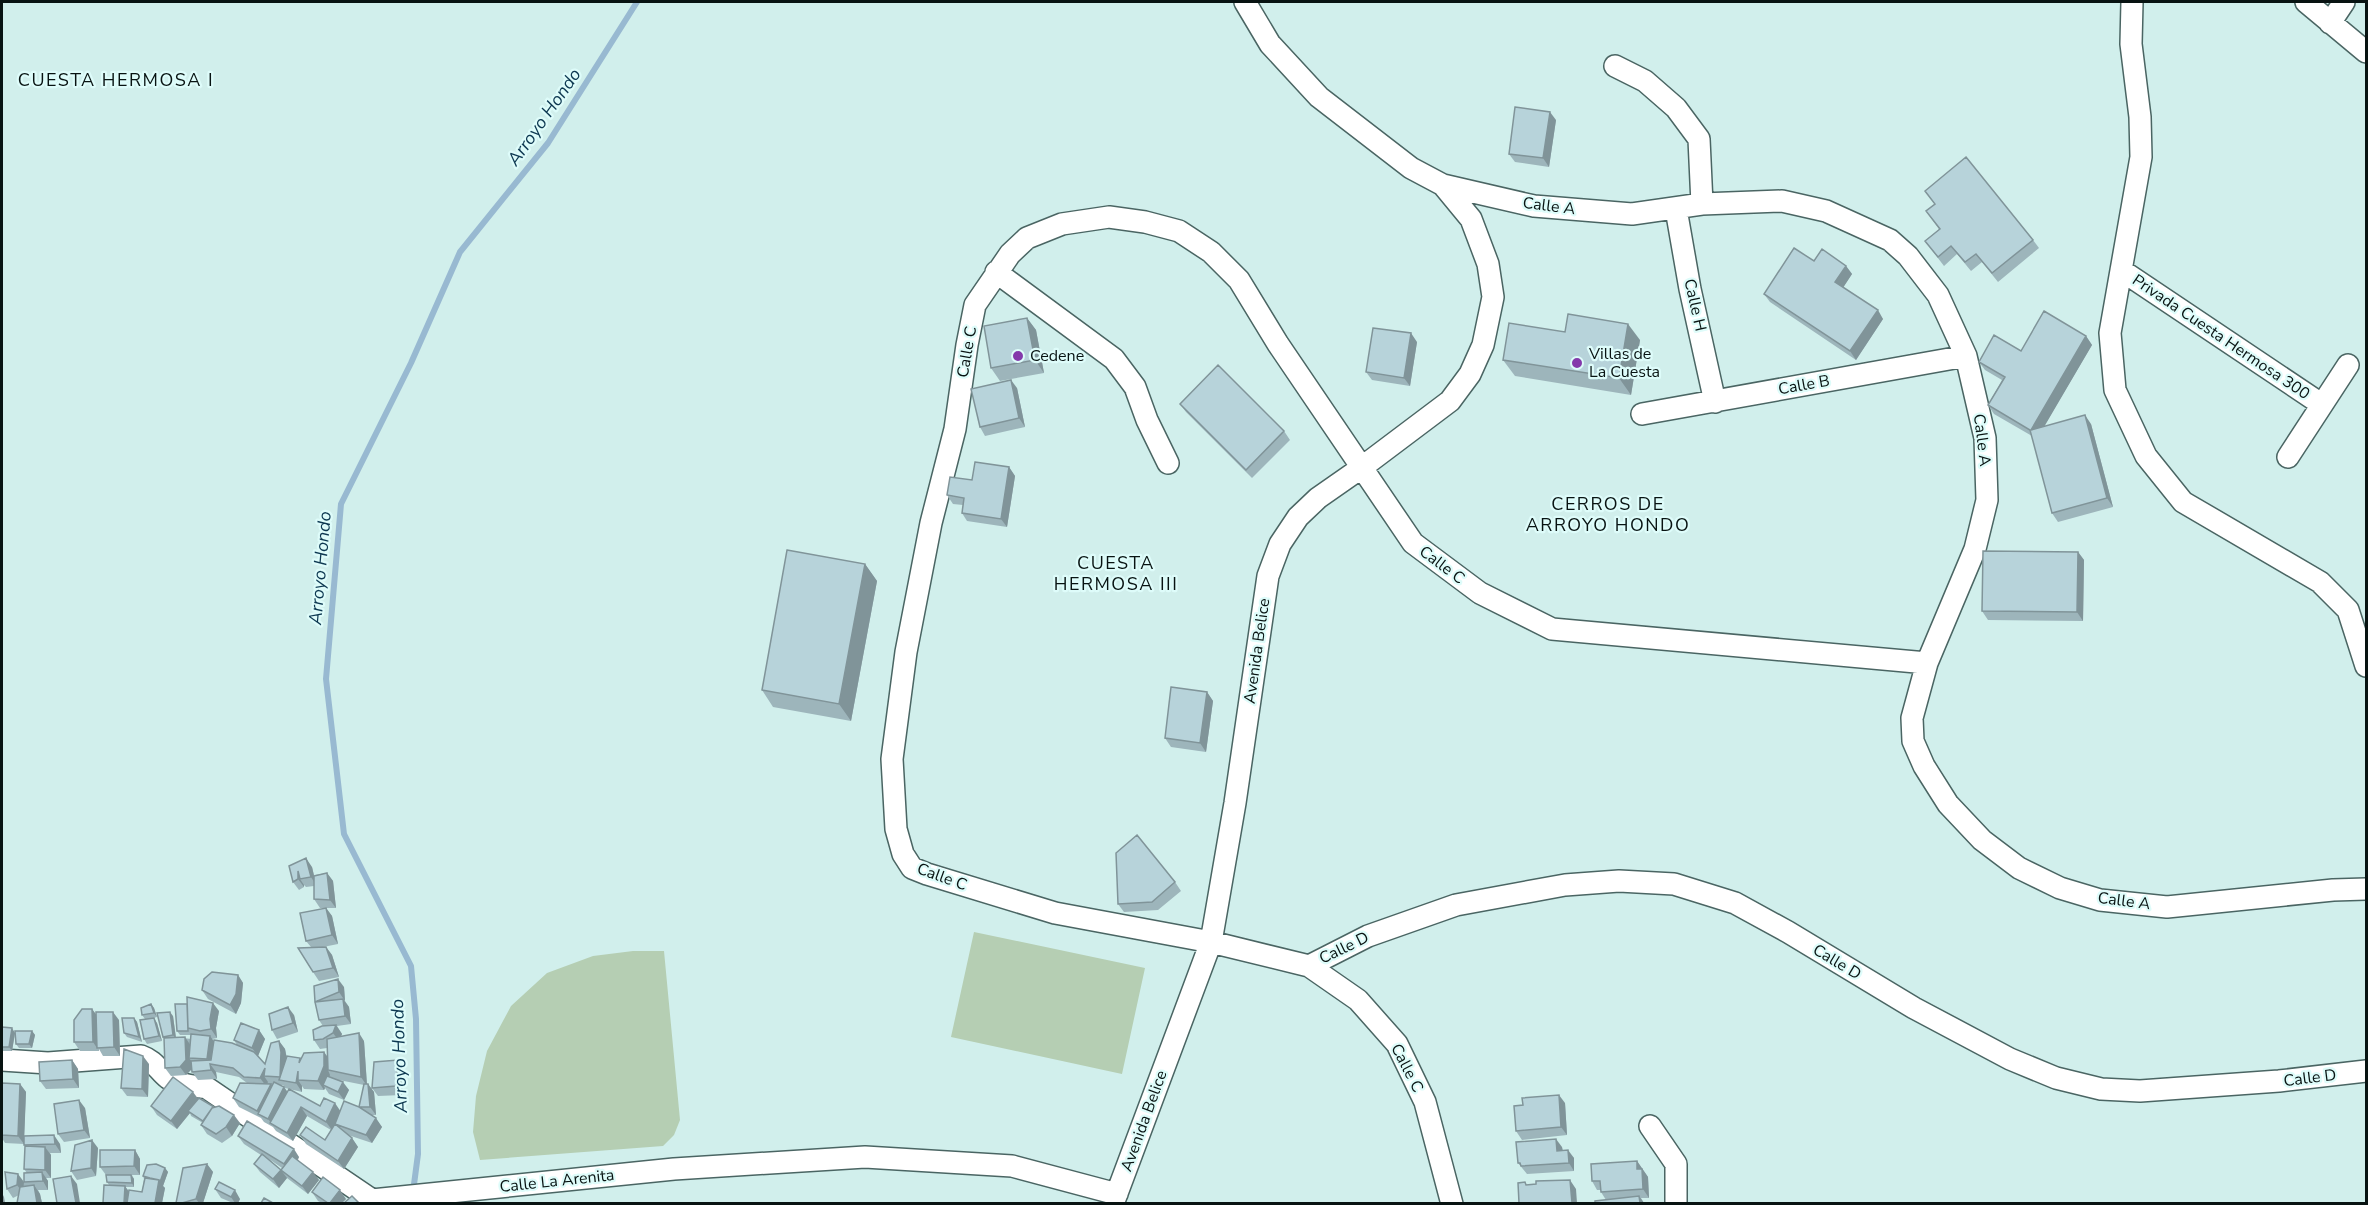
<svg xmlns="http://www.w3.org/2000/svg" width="2368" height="1205" viewBox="0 0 2368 1205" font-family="'Nunito Sans',sans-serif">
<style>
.green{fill:#b5ceb3}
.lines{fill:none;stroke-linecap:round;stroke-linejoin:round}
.stream{stroke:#98b9d1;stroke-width:6}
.minor-casing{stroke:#4a6563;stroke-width:24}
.minor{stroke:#fff;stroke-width:21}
.wall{fill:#9db5bb;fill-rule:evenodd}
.shaded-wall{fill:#809499}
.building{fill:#b7d3da;stroke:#809499;stroke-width:1.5}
.poi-dot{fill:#8439ab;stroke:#defcfa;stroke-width:2}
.labels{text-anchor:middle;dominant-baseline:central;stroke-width:4.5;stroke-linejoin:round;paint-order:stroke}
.street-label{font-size:16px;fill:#081312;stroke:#defcfa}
.poi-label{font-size:16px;fill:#081312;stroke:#defcfa;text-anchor:start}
.neighbourhood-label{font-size:18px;letter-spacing:1.5px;fill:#081312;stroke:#defcfa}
.water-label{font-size:18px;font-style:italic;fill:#0d3851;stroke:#defcfa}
</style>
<rect width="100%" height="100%" fill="#d1efec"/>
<path class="green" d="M974 932 1145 968 1122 1074 951 1037Z
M633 951H664L680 1120 674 1135 663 1146 480 1160 473 1132 476 1096 487 1051 511 1006 547 973 593 956Z"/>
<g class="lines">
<path class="stream" d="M413 1192 418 1154 416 1019 411 966 344 834 326 679 341 504 411 363 460 252 548 143 637 2"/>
<g class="minor-casing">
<path id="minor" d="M1245 2 1270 44 1319 97 1411 168 1443 185 1534 206 1632 214 1702 204 1782 201 1826 211 1890 240 1908 256 1938 295 1966 356 1985 438 1987 500 1975 549 1927 663 1912 718 1913 741 1924 766 1948 804 1982 840 2019 868 2060 888 2100 900 2167 907 2333 890 2366 889
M2132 2 2131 44 2140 117 2141 157 2110 333 2115 390 2146 456 2183 502 2320 582 2348 610 2366 666
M2306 2 2366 52
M2330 23 2344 2
M1615 66 1645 81 1676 108 1699 139 1702 204
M1676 209 1690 289 1715 402
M2121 270 2321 404
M996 272 1114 359 1135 387 1147 420 1168 463
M1642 414 1966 356
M2288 457 2348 365
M1309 966 1368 936 1456 905 1565 885 1619 881 1674 884 1735 903 1788 932 1914 1008 2010 1059 2056 1078 2101 1089 2140 1091 2279 1081 2366 1071
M2 1060 48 1063 141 1056C155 1061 158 1070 168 1078 179 1086 195 1086 207 1088L372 1200 674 1169 865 1157 1012 1166 1117 1194
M1650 1126 1676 1164V1204
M1113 1204 1211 942 1235 803 1268 576 1280 544 1298 517 1318 498 1361 468 1450 401 1470 374 1483 345 1493 297 1488 264 1471 219 1443 185
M1452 1204 1425 1102 1397 1044 1358 1000 1309 966 1211 942 1055 913 927 874 912 868 903 854 896 829 892 759 906 652 931 523 955 429 967 345 975 305 1010 254 1027 238 1062 224 1109 217 1145 222 1179 231 1211 252 1239 280 1278 344 1413 543 1480 593 1552 629 1927 663"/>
</g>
<use href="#minor" class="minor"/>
</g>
<path class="wall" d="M1556 120 1549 167 1515 162 1509 154Z
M1925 191 2033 240 2039 248 1998 282 1982 262 1971 271 1957 254 1944 266 1925 241 1939 229 1926 211 1935 204Z
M1814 261 1846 266 1852 274 1843 287 1883 319 1856 360 1770 302 1764 294Z
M1027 318 1036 330 1044 373 1000 381 991 368Z
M1565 332 1640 340 1631 395 1515 376 1503 360Z
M2086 336 2092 345 2044 426 2091 424 2113 507 2058 522 2052 513 2032 436 1994 414 1988 405 2002 380 1985 370 1979 362 2021 351Z
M1417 342 1410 386 1372 380 1366 372Z
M1017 388 1025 427 985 436 980 427Z
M1180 404 1284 431 1290 440 1252 478 1186 412Z
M1009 467 1015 476 1007 527 967 521 962 513 963 505 953 504 947 495 972 480Z
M2078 552 2084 560 2083 621 1988 620 1982 611Z
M865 564 877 581 851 721 773 707 762 690Z
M1207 692 1213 701 1206 752 1171 747 1165 738Z
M312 867 314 875 327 873 333 881 336 908H326L332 916 338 944 323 947H326L332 955 339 977 319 981 313 972 311 947 306 941 324 908H320L314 899V886L306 887 304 885V887L299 890 293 882Z
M1175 882 1181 891 1158 910 1124 912 1118 904Z
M238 975 243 983 241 1003 236 1014 208 999 202 990Z
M344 987 345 1001 349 1007 351 1024 337 1026 342 1034 341 1036 364 1041 367 1084H368L374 1092 376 1115H372L382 1127 372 1143 348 1135 352 1138 358 1147 344 1169 306 1144 300 1135 325 1140 331 1130 307 1116 293 1141 276 1131 273 1127 264 1122 261 1118 239 1107 233 1098 247 1083 239 1077 216 1072 217 1079 198 1080 192 1072 191 1069 186 1075 171 1076 165 1068 164 1038 163 1037 173 1016 176 1037 191 1039V1035H180L177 1031 219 1011 216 1028 217 1038 212 1039 214 1042 237 1045 234 1040 259 1030 265 1039 258 1056 265 1064 279 1041 285 1049 287 1058H300L301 1060 324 1052 328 1057 327 1048 320 1049 314 1040 323 1026 319 1020 315 1002ZM339 1080 364 1085 359 1107 340 1111 320 1106 287 1091 284 1087 280 1085H283L285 1088 302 1092V1086L304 1089 324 1090 325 1088 329 1094 344 1100 349 1090Z
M151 1004 154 1008 157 1017 150 1019 157 1023 162 1041 147 1044 144 1039 145 1019 142 1015Z
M92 1009 96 1015 119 1020 120 1056H103L99 1049V1051H80L74 1042Z
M294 1015 298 1032 277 1039 272 1030Z
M134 1018 137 1022 142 1042 127 1037 124 1033Z
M2 1027 15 1033 12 1051H2Z
M32 1031 35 1035 32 1048H19L16 1044Z
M72 1060 78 1069 79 1088 46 1089 40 1081Z
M398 1060 403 1069 402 1095 378 1096 372 1088Z
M149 1064 148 1097 127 1096 121 1088Z
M2 1076 3 1079V1083L20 1084 26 1092 24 1136 60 1144 61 1153H50L51 1155V1178H46L48 1181V1190H38L40 1194 42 1203H17L19 1195 13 1198 7 1189 24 1182 27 1173 24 1169 25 1146 24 1138V1144L5 1143 2 1138Z
M198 1099 240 1123 232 1136 222 1143 207 1134 201 1125 203 1123 191 1116 190 1113 177 1129 157 1115 151 1106Z
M1565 1103 1567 1135 1522 1140 1516 1131Z
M85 1108 90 1138 64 1142 58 1134Z
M238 1136 299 1157 298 1160 319 1180 308 1194 287 1178 281 1170 282 1168 269 1159 281 1170 287 1178 279 1188 260 1172 254 1164 261 1155 244 1144Z
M1562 1147 1563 1150 1574 1158V1171L1527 1174 1518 1163Z
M98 1148 96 1176 77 1180 71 1171Z
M135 1150 140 1159V1175H132L134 1179V1187H125L129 1191 142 1192 144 1179 143 1176 165 1168 168 1172 163 1186 165 1188 162 1203 109 1185 107 1182 106 1175 100 1167Z
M1637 1161 1648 1177 1649 1198H1641L1644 1203H1595L1606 1200 1601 1192V1190H1597L1592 1181Z
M207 1164 213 1172 203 1203H176Z
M215 1189 240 1199 238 1203H233L221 1198Z
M312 1192 346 1199 342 1203H322L318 1201Z"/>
<path class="shaded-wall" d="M1550 112 1556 120 1549 167 1543 158Z
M1846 266 1852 274 1841 291 1835 282Z
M1878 310 1883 319 1856 360 1850 351Z
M1027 318 1036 330 1044 373 1035 360Z
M1628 324 1640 340 1631 395 1619 378Z
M1411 333 1417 342 1410 386 1404 378Z
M2086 336 2092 345 2037 439 2031 430Z
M1011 380 1017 388 1025 427 1019 418Z
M2085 415 2091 424 2113 507 2107 498Z
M1009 467 1015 476 1007 527 1001 519Z
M2078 552 2084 560 2083 621 2077 612Z
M865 564 877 581 851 721 839 704Z
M1207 692 1213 701 1206 752 1200 743Z
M306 858 312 867 316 885 311 877Z
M298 871 300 879 304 885V887L298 879Z
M327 873 333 881 336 908 330 900Z
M326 908 332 916 338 944 332 935Z
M326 947 332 955 339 977 333 968Z
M238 975 243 983 241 1003 236 1014 230 1005Z
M338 979 344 987 345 1001 339 992Z
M343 999 349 1007 351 1024 345 1016Z
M213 1003 219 1011 216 1028 217 1038 211 1029 210 1019Z
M151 1004 154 1008 157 1017 154 1013Z
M288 1007 294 1015 298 1032 293 1023Z
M92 1009 98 1017 97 1048 99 1051 93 1042Z
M113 1012 119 1020 120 1056 114 1047Z
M170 1012 173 1016 176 1039 173 1035Z
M134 1018 137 1022 142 1042 139 1037Z
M154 1018 157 1023 162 1041 159 1036Z
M336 1025 342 1034 339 1041 333 1033Z
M12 1028 15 1033 12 1051 9 1047Z
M259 1030 265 1039 258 1056 252 1048Z
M32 1031 35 1035 32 1048 29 1044Z
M359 1033 364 1041 367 1086 361 1077Z
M210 1036 216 1044 214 1065 207 1059Z
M185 1037 191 1046 189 1058 192 1062V1069L186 1075 180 1067Z
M279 1041 285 1049 287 1060 280 1077Z
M324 1052 330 1061 328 1070 330 1075 326 1087 323 1085 325 1088 324 1090 318 1081Z
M143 1056 149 1064 148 1097 142 1089Z
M72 1060 78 1069 79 1088 73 1079Z
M398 1060 403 1069 402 1095 396 1086Z
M210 1064 216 1072 217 1079 211 1070Z
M265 1068 264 1076 268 1082 266 1086 260 1078Z
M298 1071V1080L302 1086V1092L296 1083Z
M343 1082 349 1090 344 1100 338 1092Z
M20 1084 26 1092 24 1144 18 1136Z
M271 1084 277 1092 260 1115 257 1111Z
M368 1084 374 1092 376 1115 370 1107Z
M284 1087 290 1096 272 1124 268 1119Z
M193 1092 199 1100 188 1111 190 1113 177 1129 171 1121Z
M1559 1095 1565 1103 1567 1135 1561 1127Z
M79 1100 85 1108 90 1138 84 1130Z
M335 1103 341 1112 332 1130 326 1122Z
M301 1107 307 1116 293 1141 287 1133Z
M234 1115 240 1123 232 1136 226 1127Z
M376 1118 382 1127 372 1143 366 1135Z
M54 1135 60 1144 61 1153 55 1144Z
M352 1138 358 1147 344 1169 338 1161Z
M1556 1139 1562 1147 1563 1159 1557 1151Z
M92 1140 98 1148 96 1176 91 1168Z
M45 1147 51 1155V1178L45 1170Z
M294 1149 299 1157 290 1172 284 1164Z
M135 1150 140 1159V1175L134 1166Z
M1568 1150 1574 1158V1171L1569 1163Z
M1637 1161 1648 1177 1649 1198 1643 1189 1637 1169Z
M207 1164 213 1172 203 1203H199L196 1199Z
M165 1168 168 1172 163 1186 165 1188 162 1203H155L159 1180Z
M281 1170 287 1178 279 1188 273 1179Z
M42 1172 48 1181V1190L43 1181Z
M313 1172 319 1180 308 1194 302 1186Z
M18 1174 24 1182 23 1193 17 1185Z
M131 1175 134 1179V1187L132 1183Z
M71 1176 77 1184 80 1203H76Z
M1570 1180 1576 1189 1577 1203H1572Z
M34 1185 40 1194 42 1203H37Z
M125 1186 131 1195 130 1203H124Z
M235 1190 240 1199 238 1203H235L231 1197Z
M340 1190 346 1199 342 1203H330Z
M2 1193 4 1197 5 1203H2Z
M1639 1196 1644 1203H1640Z"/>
<path class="building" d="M1515 107 1550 112 1543 158 1509 154Z
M1966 157 2033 240 1992 273 1976 254 1965 262 1951 246 1938 257 1925 241 1940 229 1926 211 1935 204 1925 191Z
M1794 248 1814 261 1822 249 1846 266 1835 282 1878 310 1850 351 1764 294Z
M2044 311 2086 336 2031 430 2085 415 2107 498 2052 513 2030 430 1988 405 2005 377 1979 362 1994 335 2021 351Z
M1568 314 1628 324 1619 378 1503 360 1509 323 1565 332Z
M1027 318 1035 360 991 368 984 326Z
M1373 328 1411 333 1404 378 1366 372Z
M1218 365 1284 431 1246 470 1180 404Z
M1011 380 1019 418 980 427 971 389Z
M975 462 1009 467 1001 519 962 513 964 498 947 495 950 477 972 480Z
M787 550 865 564 839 704 762 690Z
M1983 551 2078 552 2077 612 1982 611Z
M1171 687 1207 692 1200 743 1165 738Z
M1137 835 1175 882 1152 902 1118 904 1116 853Z
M306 858 311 877 300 879 298 871V879L293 882 289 866Z
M327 873 330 900 314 899V876Z
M326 908 332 935 306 941 300 913Z
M326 947 333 968 313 972 298 948Z
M212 972 238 975 236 994 230 1005 202 990 204 979Z
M338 979 339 992 315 1002 314 986Z
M187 997 213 1003 210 1019 211 1029 200 1031 188 1028Z
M343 999 345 1016 319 1020 315 1002Z
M151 1004 154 1013 142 1015 141 1008Z
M175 1004H187L188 1031H177Z
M288 1007 293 1023 272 1030 269 1014Z
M82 1009H92L93 1042H74V1020Z
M96 1012H113L114 1047 97 1048Z
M170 1012 173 1035 163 1037 157 1013Z
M122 1018H134L139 1037 124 1033Z
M154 1018 159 1036 144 1039 140 1020Z
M241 1023 259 1030 252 1048 234 1040Z
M336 1025 333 1033 323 1039 314 1040 313 1030 322 1026Z
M2 1027 12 1028 9 1047H2Z
M15 1031H32L29 1044H16Z
M359 1033 361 1077 328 1070 327 1039Z
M191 1034 210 1036 207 1059 189 1058Z
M185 1037 186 1060 180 1067 165 1068 164 1038Z
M214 1040 232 1043 254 1052 265 1064 271 1043 279 1041 281 1052 280 1077 264 1076 265 1068 260 1078 244 1077 233 1068 210 1064 211 1070 192 1072 191 1061 211 1060Z
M124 1049 143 1056 142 1089 121 1088Z
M324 1052V1066L318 1081 298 1080V1071L296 1083 279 1080 287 1056 300 1058 299 1063 304 1053Z
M72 1060 73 1079 40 1081 39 1062Z
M398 1060 396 1086 372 1088 374 1062Z
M327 1076 343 1082 338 1092 323 1085Z
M173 1077 193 1092 171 1121 151 1106Z
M274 1082 284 1087 268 1119 258 1114Z
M2 1083 20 1084 18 1136 2 1135Z
M240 1083 271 1084 257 1111 233 1098Z
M364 1084H368L370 1107H359L376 1118 366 1135 335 1124 352 1138 338 1161 300 1135 306 1127 325 1140 335 1124 344 1101 359 1107Z
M289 1089 320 1106 324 1098 335 1103 326 1122 301 1107 287 1133 270 1123Z
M1559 1095 1561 1127 1516 1131 1514 1106 1523 1105 1522 1098Z
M199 1098 214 1107 212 1108 203 1121 188 1111Z
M79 1100 84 1130 58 1134 54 1104Z
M219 1106 234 1115 226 1127 216 1134 201 1125 212 1108Z
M247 1121 294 1149 284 1164 238 1136Z
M54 1135 55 1144 24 1145V1136Z
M1556 1139 1557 1151 1568 1150 1569 1163 1521 1166 1520 1163H1518L1516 1142Z
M92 1140 91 1168 71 1171 75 1145Z
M25 1146 45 1147V1170L24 1169Z
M100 1150H135L134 1166 100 1167Z
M262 1154 281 1170 273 1179 254 1164Z
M292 1156 313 1172 302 1186 281 1170Z
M1637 1161V1169H1642L1643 1189 1601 1192 1600 1181H1592L1591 1164Z
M156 1164 165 1168 160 1182 159 1180 150 1178 143 1176 147 1165Z
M207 1164 196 1199 182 1203H176L183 1168Z
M5 1172 18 1174 17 1185 7 1189Z
M42 1172 43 1181 24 1182V1173Z
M106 1175H131L132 1183 107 1182Z
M71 1176 76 1203H57L53 1179Z
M323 1177 340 1190 330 1203H328L312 1192Z
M145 1178 159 1180 155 1203H127L129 1190 142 1192Z
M1570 1180 1572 1203H1519L1518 1183 1525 1182 1526 1185 1536 1184V1181Z
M219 1182 235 1190 231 1197 215 1189Z
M34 1185 37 1203H17L20 1187Z
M104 1185 125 1186 124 1203H103Z
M352 1196 359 1203H344Z
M1639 1196 1640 1203H1595V1201Z
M264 1198 273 1203H261Z"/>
<g class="poi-dot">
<circle cx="1018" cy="356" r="6"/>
<circle cx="1577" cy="363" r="6"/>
</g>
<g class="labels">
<g class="street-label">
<text transform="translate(1549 206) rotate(7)">Calle A</text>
<text transform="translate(1695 305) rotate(77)">Calle H</text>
<text transform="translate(2221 337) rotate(34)">Privada Cuesta Hermosa 300</text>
<text transform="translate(967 352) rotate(-80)">Calle C</text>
<text transform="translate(1804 385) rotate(-10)">Calle B</text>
<text transform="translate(1982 440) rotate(83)">Calle A</text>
<text transform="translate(1442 565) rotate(37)">Calle C</text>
<text transform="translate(1257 651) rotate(-82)">Avenida Belice</text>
<text transform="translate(942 877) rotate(20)">Calle C</text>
<text transform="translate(2124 901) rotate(7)">Calle A</text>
<text transform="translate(1344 948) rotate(-26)">Calle D</text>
<text transform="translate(1837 962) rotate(31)">Calle D</text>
<text transform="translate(1407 1068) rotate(63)">Calle C</text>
<text transform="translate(2310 1078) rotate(-7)">Calle D</text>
<text transform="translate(1144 1121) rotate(-70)">Avenida Belice</text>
<text transform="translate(557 1181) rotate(-6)">Calle La Arenita</text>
</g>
<g class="poi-label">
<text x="1589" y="354">Villas de<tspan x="1589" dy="18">La Cuesta</tspan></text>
<text x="1030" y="356">Cedene</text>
</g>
<g class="neighbourhood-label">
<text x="116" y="80">CUESTA HERMOSA I</text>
<text x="1608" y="504">CERROS DE<tspan x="1608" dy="21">ARROYO HONDO</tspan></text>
<text x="1116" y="563">CUESTA<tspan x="1116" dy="21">HERMOSA III</tspan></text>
</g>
<g class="water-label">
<text transform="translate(544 117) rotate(-55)">Arroyo Hondo</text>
<text transform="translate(320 568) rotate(-85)">Arroyo Hondo</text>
<text transform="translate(399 1056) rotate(-92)">Arroyo Hondo</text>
</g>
</g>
<rect width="2368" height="1205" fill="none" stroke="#081312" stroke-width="6"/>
</svg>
